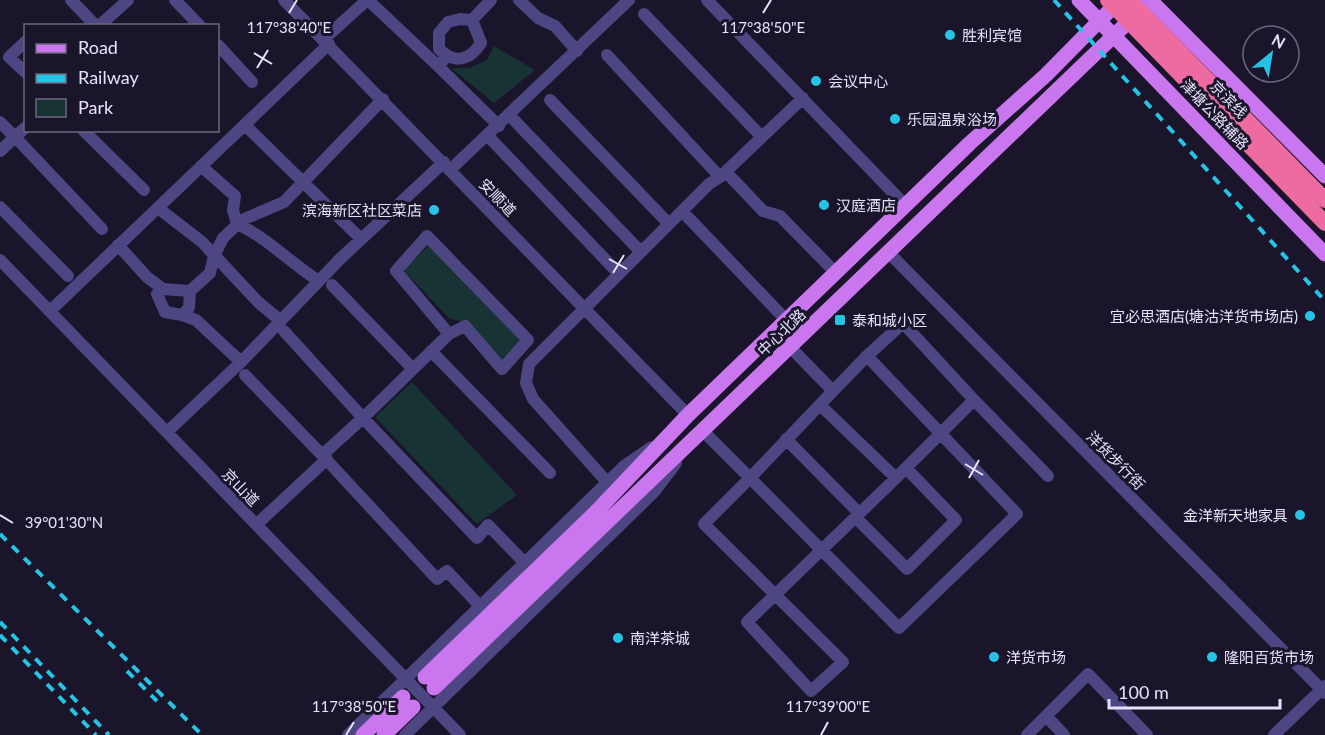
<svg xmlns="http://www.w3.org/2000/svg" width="1325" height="735" viewBox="0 0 1325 735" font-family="Lato,'Noto Sans SC',sans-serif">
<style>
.green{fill:#183334}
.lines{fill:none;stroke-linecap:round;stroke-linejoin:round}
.minor{stroke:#4c4683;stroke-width:12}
.major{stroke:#ca76ee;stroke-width:15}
.rail{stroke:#25c4e4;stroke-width:4;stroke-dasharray:9 8;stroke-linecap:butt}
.highway-bridge{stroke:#ed6ba0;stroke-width:16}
.ticks{fill:none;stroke:#e6e2fb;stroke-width:2}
.poi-dot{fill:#25c4e4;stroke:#1a152a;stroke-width:2}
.labels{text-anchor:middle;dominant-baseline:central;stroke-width:6;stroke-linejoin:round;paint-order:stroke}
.poi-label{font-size:15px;fill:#e6e2fb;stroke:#1a152a;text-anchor:start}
.street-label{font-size:15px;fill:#e6e2fb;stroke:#1a152a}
.ticks-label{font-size:15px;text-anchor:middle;fill:#e6e2fb;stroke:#1a152a;stroke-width:6;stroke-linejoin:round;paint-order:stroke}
</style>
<rect width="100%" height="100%" fill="#1a152a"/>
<path class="green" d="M494 46 535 70 494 103 451 68H469L487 60Z
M429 245 524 338 500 361 463 322 449 318 403 270Z
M412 382 517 495 477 524 375 417Z"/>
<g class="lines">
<path class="minor" d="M71 0 96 26
M175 0 200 26
M284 0 688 415
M368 0 438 66
M519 0 538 18 555 26 577 51
M707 0 906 206
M644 14 762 137
M460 19 472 20 481 43C470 60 455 65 439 49V33L448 22Z
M472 20 491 0
M99 26 128 0
M324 39 367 0
M26 41 9 57 26 73
M218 45 252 82
M607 55 720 177
M447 56 438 66 499 126
M550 100 669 224
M510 116 641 252
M0 122 15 137 26 127
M245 125 361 239
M83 130 144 190
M488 136 619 274
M0 151 15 137 102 229
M201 166 235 196 233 210 237 224C268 238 290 263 319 281
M451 169 629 0
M726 172 763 211 780 216 836 273
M0 207 68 276
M158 208 202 242 258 302 281 321
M682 211 787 321
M118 245 147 277 163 289 190 291 210 273 214 256 223 238 242 220 284 202 383 99
M889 253 1325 693
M0 260 460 735
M332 285 413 369
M163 289 157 294 165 312 182 315 189 308 190 291
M50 311 329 44
M182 315 196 320 241 362
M284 331 363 418 449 334 396 271 427 236 528 340 502 369 465 326 449 334
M791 348 833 391 867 356 1017 514 899 628 750 478 833 391
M431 351 550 473
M867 356 903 323 974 400
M245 375 322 455
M820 405 896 478 974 400 1048 476
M167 432 241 362 340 259 444 162
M704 432 750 478 704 524 843 662 811 691 747 622C797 574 846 526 896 478
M786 439 859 513
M607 482 533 399 526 383 529 364 709 184 720 177 803 98
M855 517 907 569 956 520 906 468
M257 524 327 459
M479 605 447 571 437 579 322 455 363 418 477 538 488 525 524 562
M1046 716 1064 735
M348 735 624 466 652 447
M405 735 654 492 676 463
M1027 735 1088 674 1147 735
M1274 735 1325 686"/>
<path class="major" d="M1079 0 1325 254
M1150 0 1325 176
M425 677 598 510 688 415 970 143 1046 75 1120 0
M434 688 1151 0
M363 735 403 697
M384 735 413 707"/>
<path class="rail" d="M1054 0 1325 301
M0 534 202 735
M0 622 109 735
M0 635 96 735
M127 671 157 701"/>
<path class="highway-bridge" d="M1108 0 1325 223
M1129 0 1325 200"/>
</g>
<path class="ticks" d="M289 13 297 0M763 13 771 0M254 53 272 64M257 68 268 50M609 259 627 269M613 273 624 255M965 464 983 475M969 478 979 460M0 515 13 523M346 735 354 722M821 735 828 722"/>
<g class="poi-dot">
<circle cx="950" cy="35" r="6"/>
<circle cx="816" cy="81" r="6"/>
<circle cx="895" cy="119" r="6"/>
<circle cx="824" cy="205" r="6"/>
<circle cx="434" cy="210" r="6"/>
<circle cx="1310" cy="316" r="6"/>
<rect x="834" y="314" width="12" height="12" rx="3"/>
<circle cx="1300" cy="515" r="6"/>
<circle cx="618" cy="638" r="6"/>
<circle cx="994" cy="657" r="6"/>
<circle cx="1212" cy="657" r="6"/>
</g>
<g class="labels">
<g class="poi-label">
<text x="962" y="35">胜利宾馆</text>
<text x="828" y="81">会议中心</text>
<text x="907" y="119">乐园温泉浴场</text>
<text x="836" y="205">汉庭酒店</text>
<text x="422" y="210" text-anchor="end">滨海新区社区菜店</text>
<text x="1298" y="316" text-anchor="end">宜必思酒店(塘沽洋货市场店)</text>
<text x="852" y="320">泰和城小区</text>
<text x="1288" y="515" text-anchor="end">金洋新天地家具</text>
<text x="630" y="638">南洋茶城</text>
<text x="1006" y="657">洋货市场</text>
<text x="1224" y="657">隆阳百货市场</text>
</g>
<g class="street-label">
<text transform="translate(1229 99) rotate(46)">京滨线</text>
<text transform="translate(1215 114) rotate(46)">津塘公路辅路</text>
<text transform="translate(498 197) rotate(46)">安顺道</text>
<text transform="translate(781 332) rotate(-44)">中心北路</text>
<text transform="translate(1116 460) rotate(45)">洋货步行街</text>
<text transform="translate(241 487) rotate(46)">京山道</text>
</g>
</g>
<g class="ticks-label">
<text x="289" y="33">117°38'40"E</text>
<text x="763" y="33">117°38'50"E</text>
<text x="64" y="528">39°01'30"N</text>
<text x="354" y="712">117°38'50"E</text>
<text x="828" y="712">117°39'00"E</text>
</g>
<rect x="24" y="24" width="195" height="108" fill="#1a152a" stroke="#6c677e" stroke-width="1.5"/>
<rect x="36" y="44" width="30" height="9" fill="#ca76ee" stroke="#6c677e" stroke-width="1.5"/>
<text x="78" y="54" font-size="18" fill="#e6e2fb">Road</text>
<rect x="36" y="74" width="30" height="9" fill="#25c4e4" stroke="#6c677e" stroke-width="1.5"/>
<text x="78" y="84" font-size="18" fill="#e6e2fb">Railway</text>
<rect x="36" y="99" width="30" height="18" fill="#183334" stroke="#6c677e" stroke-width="1.5"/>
<text x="78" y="114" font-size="18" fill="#e6e2fb">Park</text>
<g transform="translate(1271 54) rotate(30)"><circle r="28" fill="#1a152a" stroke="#6c677e" stroke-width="1.5"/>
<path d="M0-4.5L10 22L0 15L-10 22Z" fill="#25c4e4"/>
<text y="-9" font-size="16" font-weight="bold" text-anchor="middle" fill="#e6e2fb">N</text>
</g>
<path d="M1109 699v9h171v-9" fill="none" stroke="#e6e2fb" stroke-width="3"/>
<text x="1118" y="699" font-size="18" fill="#e6e2fb" stroke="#1a152a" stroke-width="4.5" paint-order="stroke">100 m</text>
</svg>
